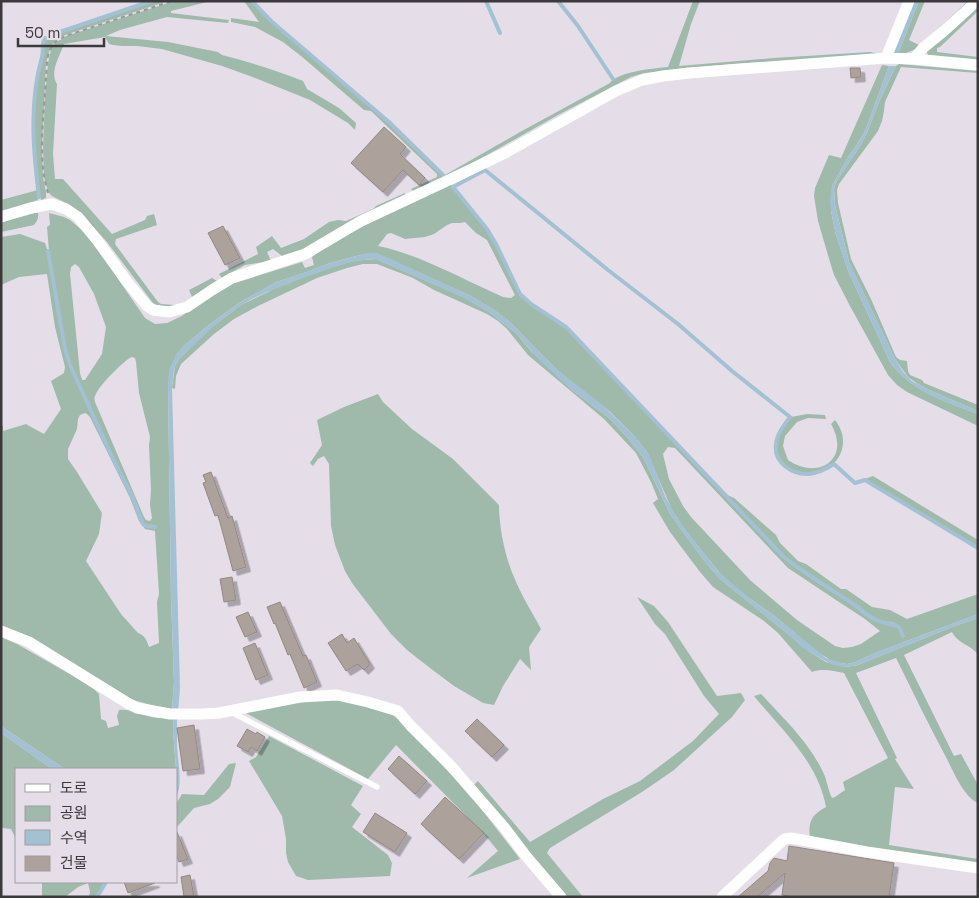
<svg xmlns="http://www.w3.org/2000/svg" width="979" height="898" viewBox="0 0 979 898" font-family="'Space Grotesk','Noto Sans KR',sans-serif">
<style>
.green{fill:#9fb9ab;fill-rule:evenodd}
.water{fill:#a3c1d2}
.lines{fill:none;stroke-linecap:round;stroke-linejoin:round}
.stream{stroke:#a3c1d2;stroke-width:4}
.building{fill:#aca19b;stroke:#938882;filter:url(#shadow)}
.path{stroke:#9b959d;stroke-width:2;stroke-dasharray:4 4;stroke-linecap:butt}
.lane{stroke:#fff;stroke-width:5.5}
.street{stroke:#fff;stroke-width:11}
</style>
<defs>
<filter id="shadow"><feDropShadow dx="4.5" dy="4.5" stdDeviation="0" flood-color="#0004"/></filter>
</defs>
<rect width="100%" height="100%" fill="#e5dee9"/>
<path class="green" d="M154 1H168L65 35 57 40 51 46 46 63 42 147 43 177 46 192V198L41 200C39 193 39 185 38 177 33 138 32 95 43 58 46 47 38 41 51 35Z
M174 1H211L171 11V13L229 20 228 23 167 17 120 30 106 36 168 42 218 52 222 55C249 62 276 70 303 81L307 89 339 108 356 123 355 130 348 123 310 100 250 76 222 66 162 49 137 46H122L113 45 109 44 105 37 64 44C60 56 49 72 57 84L53 154 55 179H63L112 234 145 220 147 216 154 214 157 225 116 239 115 244 158 302 161 304 175 305 177 306 160 307 153 303 107 242 83 216 68 204 52 196 48 192 44 177 43 147 45 96 48 63 50 54 52 46 58 41 66 36 82 31Z
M244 1H251L271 21 389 123 444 177 445 175 520 132 610 83C617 72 655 68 668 67L693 1H700L691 24 679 66 774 58 870 52 886 55 731 64 644 73 631 77 558 115 446 178 413 191 411 189 437 177V174L371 111 364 110 301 56 283 42 255 27 231 22V18L259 22Z
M919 1H925L909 40 919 45 933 34 968 1H971L931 39 921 47 906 53 898 54Z
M978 4V11L940 47 937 48V52L978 57V62L928 55 926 50Z
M899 64 978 71V73L901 67 885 102 884 111 882 121 878 131 839 184 837 190 838 203 851 259 871 299 896 357 900 360 907 361 908 371 910 375 922 380 924 383 978 405V411L929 390 918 384 908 377 895 359 849 262 835 205 834 189 836 182 860 146 867 133 879 102 896 66Z
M882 65 889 66 865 131 854 149 848 157 832 186 831 211 836 235 849 273 890 362C910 391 947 402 978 414V426L907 392 897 385 888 375 850 306 834 275 830 262 818 221 814 196 815 188 829 155 841 158Z
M451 184 465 203 477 216 486 229 495 245 519 294 531 305 565 327 783 558C805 575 828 588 851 603 858 608 865 615 873 619 881 624 890 623 899 627L902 636 903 635 900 626 892 622H883L873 618 854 603 797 566 784 557 773 545 725 494 734 498 776 535 780 543 798 561 806 564 841 589H846L872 607 890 610 907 619 978 594V614L870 655 856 662 847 664 834 662 819 653 776 617 749 598 723 577 702 551 683 527 672 510 647 452 635 437 609 411 557 370 509 321 494 310 471 296 376 253 360 255 330 263 304 273 276 282 239 303 210 324 185 345 176 355 168 386 171 598 174 682 172 709H166L133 700 28 636 1 625V425L3 426V431L26 424 31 427 44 434 61 409 51 381 64 373 65 367 55 327 47 274 19 277 1 285V237L20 234 45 243 48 252 64 349 69 365 113 461 132 497 140 520 143 525 147 527 155 528V527L148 526 144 523 142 519 133 496 115 460 70 364 66 349 49 251 47 227 50 225 49 213 64 217 70 220 84 232 96 247 145 318 155 324 167 323 182 316 201 301 232 284 302 262 305 268 314 265 312 257 330 244 345 235ZM465 222 476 233 487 240 515 295 511 298 503 297C464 280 419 254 378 246L387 234 391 233 405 239 425 237 434 234 447 225 452 223H460ZM75 264 79 267 94 294 106 327 102 354 85 380H82L80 373 70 274 71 267ZM132 357 135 358 136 362 139 393 150 437 149 445 151 490 150 505 152 518 150 521 146 520 144 517 95 402C94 397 94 398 96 394 99 386 124 360 132 357ZM85 413 87 414 90 417 130 498 139 521 145 529 155 531 159 594 157 602 159 643 149 647C147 641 145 635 138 633L121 614 86 561 99 534 102 513 77 472 68 459V449L77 429 78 419 80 415ZM668 447 675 448 788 568 836 600 865 619 880 631 861 644 852 647 843 648 835 646 797 620 750 580 691 517 683 506 669 479 663 454Z
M38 190V200L1 211V200Z
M405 193V197L305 250 282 256 273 249 267 252 271 261 245 265 222 278 219 274 258 254 256 247 272 236 281 248 304 239 329 222 338 220 346 221 373 209 376 206Z
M35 213H38C39 218 37 221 34 225L1 232V222Z
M376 259 461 296 489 312 503 323 516 333 531 351 572 390 609 418 628 438 644 459 670 514 702 558 719 578 788 634 805 649 826 662 845 667 858 665 952 627 978 618V654C969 644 958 644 952 632L904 655 954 756 961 754 978 785V803C964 797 954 773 947 759 929 726 913 692 896 658L856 673 897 758 895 759 914 789 895 787 889 845 978 859V865L810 838C808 822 811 815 826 807 818 762 782 730 754 696L761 694C783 718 809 742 823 772 827 780 828 790 832 798L835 797 845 790 843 782 888 758 844 673C833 671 823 668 812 672L778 633 764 621 713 587 700 572 670 532 653 503 658 499 651 482 636 453 604 419 528 355 507 329 498 321 487 314 434 290 413 278 377 264H363L347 268 317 278 258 306 234 319 214 334 181 364 176 376 175 389 172 388 175 366 179 359 213 326 241 305 276 288 320 271 352 261Z
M212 278 217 281 192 297 189 290Z
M378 394 383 402 412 429 453 459 499 505C499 527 505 557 514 577 521 595 532 612 541 629L529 647 531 670 520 659 503 686 494 705 483 703 454 686 430 668 407 650 391 634 352 583 345 571 335 545 331 526 329 464 324 456 318 459 313 466 310 463 322 445 317 420 344 407Z
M807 414 825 415 826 419 808 418 797 422 785 436 783 446 788 460C819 481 851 459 831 424L835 420C840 427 843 433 843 441 843 484 770 481 777 444 778 434 786 425 791 417Z
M873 476 978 540V547L865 479Z
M637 597 654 606 668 622 717 696 741 693 745 700 732 717 674 770 642 792 550 848 547 853 583 897H567L527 851 474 785 478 781 530 842 603 799 640 781 693 741 719 714 704 696 665 634 655 624Z
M1 637 17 644 75 677 95 690 99 694 101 719 106 721 108 728 119 725 117 716 119 710C131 709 137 713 148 716 156 719 165 718 174 717L173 730 176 769H65L1 726Z
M330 697 390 713 398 719 470 794 496 828 520 859 467 878 498 851 485 835 396 745 368 779 244 712Z
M1 733 52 769H16V839L11 829 3 828 1 826Z
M269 736 363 786 351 805 361 814 352 827 388 855 392 863 390 876 308 880 296 876 288 862 286 853V839L282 816 249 761 256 757Z
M236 763 230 787 218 799 210 804 194 808 177 827 176 804 182 794 204 795 229 764Z
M42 882H104L96 897H89L90 892 88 883 78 887 65 897H42Z"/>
<path class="water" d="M914 1H919L898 54 892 53Z
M889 66H896L879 102 867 133 860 146 836 182 834 189 835 205 849 262 854 272 895 359 904 373 912 381 929 390 978 411V414C946 402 910 391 890 362L849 273 836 235 831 211 830 201 832 186 848 157 854 149 865 131Z
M368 253H376L391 259 471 296 494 310 509 321 557 370 600 403 635 437 647 452 651 459 665 496 677 518 702 551 718 571 749 598 776 617 826 658 841 663 847 664 856 662 870 655 978 614V618L952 627 858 665 845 667 833 665 804 649 788 634 719 578 702 558 670 514 644 459 628 438 609 418 572 390 540 361 516 333 503 323 489 312 460 296 376 259C349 260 331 268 306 277 287 284 267 291 250 300 229 312 212 327 196 343 189 350 179 357 175 366 173 373 173 381 172 388L180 687 179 702 178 710 172 709 174 682 171 598 168 386 169 370 176 355 185 345 210 324 239 303 276 282 304 273 330 263Z
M174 717 177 718C177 727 177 736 177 746 178 761 183 785 176 798V769L173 730Z
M1 726 65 769H52L1 733Z"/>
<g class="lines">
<path class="stream" d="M252 1 271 21 389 122 445 177
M486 1 500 33
M558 1 578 26 613 79
M51 35 151 1
M39 197C33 150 29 102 42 57 44 50 41 44 45 38
M48 251 65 349 70 365 114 461 132 496 141 519 143 524 147 526 155 527
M903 636 899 627C891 623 882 623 874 619 866 615 859 608 852 603 829 588 805 574 784 557L566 327 531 304 520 294 496 244 487 229 453 187 485 170 608 270 678 324 732 371 790 417C784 425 777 434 776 444 773 463 793 475 809 474 818 473 826 469 834 464L855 483 865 480 978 548
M97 897 106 882"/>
</g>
<path class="building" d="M850 68H860L861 77 851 78Z
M384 127 406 147 400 154 425 178 419 185 403 170 383 192 351 163Z
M223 226 240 258 225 265 208 233Z
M211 472 228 518 232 516 246 567 233 571 218 515 215 516 203 483 206 482 203 475Z
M232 577 236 600 224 602 220 579Z
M280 602 303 656 306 655 317 682 304 688 290 654 288 655 275 623 274 624 267 607Z
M248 612 257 632 245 637 236 617Z
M342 634 347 643 354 638 370 664 364 670 358 664 346 671 328 643Z
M255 643 268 675 256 680 243 648Z
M477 719 504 745 492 757 465 731Z
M194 725 200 769 183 771 177 728Z
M247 729 256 734 257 732 265 737 257 751 251 747 248 752 237 746Z
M399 756 427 781 415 794 388 769Z
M445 797 484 833 459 859 421 824Z
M375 813 407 833 395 852 363 832Z
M176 832H177L188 859 179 862 176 854Z
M789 846 894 863 889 897H792L782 895 785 873 757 897H738L768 871 770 863 774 858 787 861Z
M190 875 194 897H184L181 877Z
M124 882H155V883L128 893Z"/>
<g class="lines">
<path class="path" d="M48 193C37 158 44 114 46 78 47 68 46 57 51 48 54 42 60 39 65 36L172 1"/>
<path class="lane" d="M231 712 377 787"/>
<path class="street" d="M886 58 909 1
M914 59 923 48 944 31 977 1
M1 217 31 208 52 204 66 209 78 217 97 240 128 283 147 306 153 310 169 312 187 307 212 290 232 278 305 254 361 221 451 179 505 153 616 91 642 80 663 76 689 73 886 58 914 59 978 65
M1 631 29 642 129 704 137 708 170 714H203L219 713 300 697 337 695 368 702 398 711 410 725 450 765 504 827 526 856 561 897
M722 897 781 842 785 839 791 838 867 852 978 868"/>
</g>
<rect width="979" height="898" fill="none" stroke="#3c393d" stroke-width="5"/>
<rect x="15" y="768" width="162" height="115" fill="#e5dee9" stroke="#a19ca4"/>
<rect x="25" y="784" width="25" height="8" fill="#ffffff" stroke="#a19ca4"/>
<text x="60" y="793" font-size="15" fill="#3c393d">도로</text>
<rect x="25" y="806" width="25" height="15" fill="#9fb9ab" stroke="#a19ca4"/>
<text x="60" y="818" font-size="15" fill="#3c393d">공원</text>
<rect x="25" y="830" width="25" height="15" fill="#a3c1d2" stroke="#a19ca4"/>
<text x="60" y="843" font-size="15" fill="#3c393d">수역</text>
<rect x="25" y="856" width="25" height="15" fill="#aca19b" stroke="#a19ca4"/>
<text x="60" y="868" font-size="15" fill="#3c393d">건물</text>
<path d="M18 38v8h86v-8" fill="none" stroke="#3c393d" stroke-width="2.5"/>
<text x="25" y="38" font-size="15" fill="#3c393d" stroke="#e5dee9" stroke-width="4" paint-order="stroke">50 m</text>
</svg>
